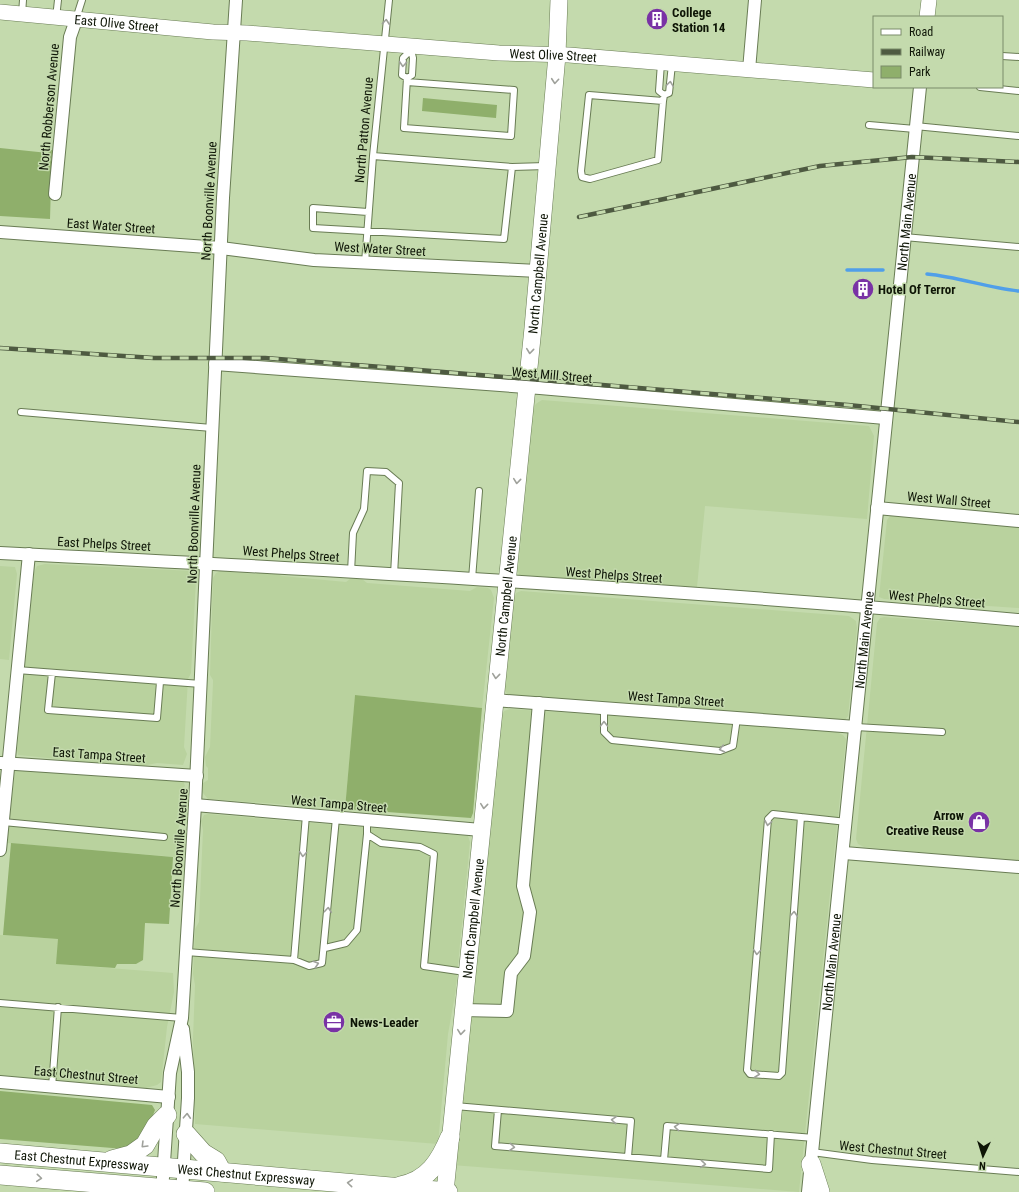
<svg xmlns="http://www.w3.org/2000/svg" width="1019" height="1192" viewBox="0 0 1019 1192" font-family="'Roboto Condensed',sans-serif">
<style>
.built{fill:#b9d29e}
.green{fill:#8faf6b}
.lines{fill:none;stroke-linecap:round;stroke-linejoin:round}
.stream{stroke:#509fe9;stroke-width:3.5}
.service-casing{stroke:#697c54;stroke-width:8}
.minor-casing{stroke:#697c54;stroke-width:14}
.tertiary-casing{stroke:#697c54;stroke-width:16}
.secondary-casing{stroke:#697c54;stroke-width:18}
.primary-casing{stroke:#697c54;stroke-width:20}
.service{stroke:#fff;stroke-width:6}
.minor{stroke:#fff;stroke-width:12}
.tertiary{stroke:#fff;stroke-width:15}
.secondary{stroke:#fff;stroke-width:17}
.primary{stroke:#fff;stroke-width:19}
.rail-casing{stroke:#4e5a41;stroke-width:4.5}
.rail{stroke:#c4daad;stroke-width:3;stroke-dasharray:9;stroke-linecap:butt}
.oneway{stroke:#9fa19b}
.labels{text-anchor:middle;dominant-baseline:central;stroke-width:3;stroke-linejoin:round;paint-order:stroke}
.poi-label{font-size:13px;font-weight:bold;fill:#0e1506;stroke:#c4daad;text-anchor:start}
.street-label{font-size:13px;fill:#0e1506;stroke:#c4daad}
</style>
<rect width="100%" height="100%" fill="#c4daad"/>
<path class="built" d="M542 400 869 426 874 436 867 519 705 506 697 587 519 575 518 571 533 407 537 403Z
M890 516 1019 527V608L884 599 879 597 887 520Z
M45 564 194 571 196 580 191 673 188 679 184 747 187 754 183 765 157 763 138 767 18 755 17 750 34 572 37 566Z
M0 566 15 567 17 574 9 660 0 659Z
M220 571 255 574 261 572 274 573 282 576 346 582 350 579H362L367 583 470 591 477 587 488 588 491 590 494 598 482 708 355 695 345 809 208 799 203 793 202 788 203 783 208 780V768L206 766 205 757 210 747 213 683V680L210 675 213 578 216 573Z
M521 591 849 616 856 621 857 628 848 716 844 721 839 722 509 695 504 691V685L514 599 516 593Z
M884 617 1019 627V861L864 847 858 844 856 839 877 623 880 618Z
M510 709 832 730 843 735 846 739 799 1192 452 1165 501 716 504 711Z
M15 769 183 780 185 786 181 790 177 857 7 843Z
M208 814 468 836 470 842 455 995 448 1034 438 1144 195 1124 193 1039 195 985 193 974 195 929 199 922 203 830 201 821 204 815Z
M0 935 59 939 57 964 173 973 174 992 167 1027 161 1082 157 1085 146 1088 0 1075Z"/>
<path class="green" d="M423 98 497 105 496 118 422 111Z
M0 148 48 153 49 150H52L50 219 0 216Z
M355 695 482 708 473 813 471 818 345 809Z
M11 843 173 857 169 924 145 923 143 960 136 964H117L115 968 56 964 58 939 3 935Z
M0 1091 152 1105 155 1110 144 1138 125 1149 0 1139Z"/>
<g class="lines">
<path class="stream" d="M847 270H883
M927 274C959 277 988 288 1019 291"/>
<g class="service-casing">
<path id="service" d="M22 14 23 0
M56 18 58 0
M76 19 82 0
M1002 56 1019 57
M661 63 659 91 664 95 669 93 672 64
M407 78 402 75 403 58 410 51
M407 82 514 90 511 136 404 128 407 78 412 75 413 58 410 46
M980 87 1019 91
M663 101 589 95 581 171 582 177 590 179 658 160 663 101 664 95
M869 125 915 129
M915 126 1019 136
M373 156 512 167
M368 212 313 208V228L504 239 512 167 546 166
M904 237 1019 247
M365 263 373 156 389 0
M21 412 212 428
M351 572 353 533 364 509 367 471 386 472 399 483 394 575
M472 579 479 491
M17 670 201 684
M52 673 48 710 157 718 160 682
M604 708V732L612 740 720 751 733 746 737 718
M856 727 942 732
M306 815 294 960 309 966 322 963 336 818
M801 817 782 1073 779 1076 750 1074 747 1070 768 819 773 814 847 822
M367 821V834L381 843 420 847 434 854 424 966 465 972
M3 822 164 837
M325 948 346 943 357 930 367 834
M186 952 294 960
M0 1003 182 1018
M52 1087 58 1007
M455 1106 631 1121 628 1157
M498 1110 495 1146 769 1169 771 1134
M812 1152 872 1160 1019 1172
M664 1160 667 1126 814 1138"/>
</g>
<g class="minor-casing">
<g id="minor">
<path d="M749 70 755 0"/>
<path d="M55 194 70 37 76 20"/>
<path d="M0 232 221 248 314 260 538 271"/>
<path d="M215 364 540 388 885 418"/>
<path d="M877 508 1019 521"/>
<path d="M0 553C340 570 680 589 1019 620"/>
<path d="M494 700 856 727"/>
<path d="M1 763 197 776"/>
<path d="M195 805 481 830"/>
<path d="M0 850 29 554"/>
<path d="M844 853 1019 867"/>
<path d="M463 1010 507 1011 511 973 524 956 530 912 523 886 539 703"/>
<path d="M0 1082 169 1097"/>
<path d="M162 1192 170 1073 182 1018 195 805 223 198 236 0"/>
<path d="M182 1192 188 1098V1072L183 1029"/>
<path id="s1" d="M808 1192 920 87"/>
</g>
</g>
<g class="tertiary-casing">
<g id="tertiary">
<path id="s2" d="M0 12 213 32 247 33 499 53 569 55 874 80"/>
<path d="M927 17 929 0"/>
</g>
</g>
<g class="secondary-casing">
<g id="secondary">
<path id="s3" d="M445 1192 533 328 557 55 559 0"/>
</g>
</g>
<g class="primary-casing">
<g id="primary">
<path d="M186 1134 203 1153 216 1161 222 1172"/>
<path id="s4" d="M0 1153 448 1192"/>
<path d="M112 1160 131 1155 145 1145 156 1126 167 1115"/>
<path d="M811 1164 820 1192"/>
<path d="M0 1175 205 1192"/>
<path d="M400 1186C428 1181 440 1161 450 1137"/>
</g>
</g>
<use href="#service" class="service"/>
<use href="#minor" class="minor"/>
<use href="#tertiary" class="tertiary"/>
<use href="#secondary" class="secondary"/>
<use href="#primary" class="primary"/>
<g class="rail-casing">
<path id="rail" d="M579 217 820 166 912 157 1019 162
M0 348 154 358H265L395 368 848 405 1019 422"/>
</g>
<use href="#rail" class="rail"/>
</g>
<defs><path id="oneway-chevron" d="M-2-3.5L2.5 0L-2 3.5" fill="none" stroke-width="1.6" stroke-linecap="round" stroke-linejoin="round"/></defs>
<g class="oneway">
<use href="#oneway-chevron" transform="translate(386 22) rotate(-85)"/>
<use href="#oneway-chevron" transform="translate(403 64) rotate(94)"/>
<use href="#oneway-chevron" transform="translate(555 81) rotate(95)"/>
<use href="#oneway-chevron" transform="translate(670 84) rotate(-83)"/>
<use href="#oneway-chevron" transform="translate(530 351) rotate(96)"/>
<use href="#oneway-chevron" transform="translate(517 481) rotate(96)"/>
<use href="#oneway-chevron" transform="translate(496 676) rotate(96)"/>
<use href="#oneway-chevron" transform="translate(604 724) rotate(-90)"/>
<use href="#oneway-chevron" transform="translate(722 749) rotate(168)"/>
<use href="#oneway-chevron" transform="translate(484 806) rotate(96)"/>
<use href="#oneway-chevron" transform="translate(768 823) rotate(101)"/>
<use href="#oneway-chevron" transform="translate(303 854) rotate(95)"/>
<use href="#oneway-chevron" transform="translate(328 910) rotate(-85)"/>
<use href="#oneway-chevron" transform="translate(794 914) rotate(-86)"/>
<use href="#oneway-chevron" transform="translate(757 952) rotate(95)"/>
<use href="#oneway-chevron" transform="translate(316 964) rotate(-17)"/>
<use href="#oneway-chevron" transform="translate(461 1032) rotate(96)"/>
<use href="#oneway-chevron" transform="translate(757 1074) rotate(6)"/>
<use href="#oneway-chevron" transform="translate(187 1116) rotate(-87)"/>
<use href="#oneway-chevron" transform="translate(614 1120) rotate(-175)"/>
<use href="#oneway-chevron" transform="translate(677 1127) rotate(-175)"/>
<use href="#oneway-chevron" transform="translate(144 1145) rotate(135)"/>
<use href="#oneway-chevron" transform="translate(512 1147) rotate(5)"/>
<use href="#oneway-chevron" transform="translate(703 1164) rotate(5)"/>
<use href="#oneway-chevron" transform="translate(39 1178) rotate(5)"/>
<use href="#oneway-chevron" transform="translate(350 1183) rotate(-175)"/>
</g>
<defs>
<g id="building-disc" transform="scale(1.15)"><circle r="9.5" fill="#7932a5" stroke="#c4daad"/><path d="M-4-6H4V6H1V3H-1V6H-4ZM-2.5-4.3h1.7v1.8h-1.7ZM.8-4.3h1.7v1.8H.8ZM-2.5-1h1.7V.8h-1.7ZM.8-1h1.7V.8H.8Z" fill="#fff"/></g>
<g id="shop-disc" transform="scale(1.15)"><circle r="9.5" fill="#7932a5" stroke="#c4daad"/><path d="M-5-2.5h2.3a2.7 3.5 0 0 1 5.4 0H5L5.5 6h-11ZM-1.5-2.5h3a1.5 2.3 0 0 0-3 0Z" fill="#fff"/></g>
<g id="office-disc" transform="scale(1.15)"><circle r="9.5" fill="#7932a5" stroke="#c4daad"/><path d="M-6-3h4V-5.5h4V-3h4V5H-6ZM-1-4.5V-3h2v-1.5ZM-6 0V1H6V0Z" fill="#fff"/></g>
</defs>
<g fill-rule="evenodd">
<use href="#building-disc" x="657" y="19"/>
<use href="#building-disc" x="863" y="289"/>
<use href="#shop-disc" x="979" y="822"/>
<use href="#office-disc" x="334" y="1022"/>
</g>
<g class="labels">
<g class="poi-label">
<text x="672" y="12">College<tspan x="672" dy="15">Station 14</tspan></text>
<text x="878" y="289">Hotel Of Terror</text>
<text x="964" y="815" text-anchor="end">Arrow<tspan x="964" dy="15">Creative Reuse</tspan></text>
<text x="350" y="1022">News-Leader</text>
</g>
<g class="street-label">
<text stroke="none"><textPath href="#s2" startOffset="117">East Olive Street</textPath></text>
<text stroke="none"><textPath href="#s2" startOffset="555">West Olive Street</textPath></text>
<text transform="translate(49 107) rotate(-85)">North Robberson Avenue</text>
<text transform="translate(364 130) rotate(-85)">North Patton Avenue</text>
<text transform="translate(209 201) rotate(-87)">North Boonville Avenue</text>
<text stroke="none"><textPath href="#s1" startOffset="975">North Main Avenue</textPath></text>
<text transform="translate(111 226) rotate(4)">East Water Street</text>
<text transform="translate(380 249) rotate(3)">West Water Street</text>
<text stroke="none"><textPath href="#s3" startOffset="923">North Campbell Avenue</textPath></text>
<text transform="translate(552 375) rotate(5)">West Mill Street</text>
<text transform="translate(949 500) rotate(5)">West Wall Street</text>
<text transform="translate(194 524) rotate(-88)">North Boonville Avenue</text>
<text transform="translate(104 544) rotate(3)">East Phelps Street</text>
<text transform="translate(291 554) rotate(4)">West Phelps Street</text>
<text transform="translate(614 575) rotate(4)">West Phelps Street</text>
<text stroke="none"><textPath href="#s3" startOffset="599">North Campbell Avenue</textPath></text>
<text transform="translate(937 599) rotate(5)">West Phelps Street</text>
<text stroke="none"><textPath href="#s1" startOffset="555">North Main Avenue</textPath></text>
<text transform="translate(676 699) rotate(4)">West Tampa Street</text>
<text transform="translate(99 755) rotate(4)">East Tampa Street</text>
<text transform="translate(339 804) rotate(5)">West Tampa Street</text>
<text transform="translate(179 848) rotate(-86)">North Boonville Avenue</text>
<text stroke="none"><textPath href="#s3" startOffset="275">North Campbell Avenue</textPath></text>
<text stroke="none"><textPath href="#s1" startOffset="231">North Main Avenue</textPath></text>
<text transform="translate(86 1075) rotate(5)">East Chestnut Street</text>
<text transform="translate(893 1150) rotate(5)">West Chestnut Street</text>
<text stroke="none"><textPath href="#s4" startOffset="82">East Chestnut Expressway</textPath></text>
<text stroke="none"><textPath href="#s4" startOffset="247">West Chestnut Expressway</textPath></text>
</g>
</g>
<rect x="873" y="16" width="130" height="72" fill="#c4daad" stroke="#7b8b6a"/>
<rect x="881" y="29" width="20" height="6" fill="#ffffff" stroke="#7b8b6a"/>
<text x="909" y="36" font-size="12" fill="#0e1506">Road</text>
<rect x="881" y="49" width="20" height="6" fill="#4e5a41" stroke="#7b8b6a"/>
<text x="909" y="56" font-size="12" fill="#0e1506">Railway</text>
<rect x="881" y="66" width="20" height="12" fill="#8faf6b" stroke="#7b8b6a"/>
<text x="909" y="76" font-size="12" fill="#0e1506">Park</text>
<g transform="translate(983 1156) rotate(184)" stroke="#c4daad" stroke-width="3" paint-order="stroke">
<path d="M0-3L7 15L0 10L-7 15Z" fill="#0e1506"/>
<text y="-6" font-size="11" font-weight="bold" text-anchor="middle" fill="#0e1506">N</text>
</g>
</svg>
